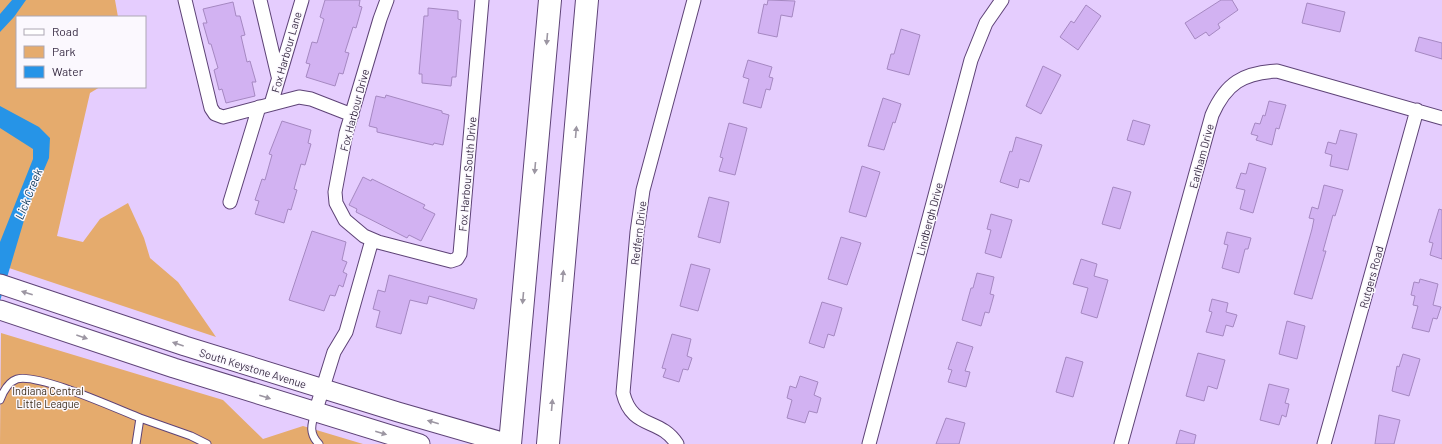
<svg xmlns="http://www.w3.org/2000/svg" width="1442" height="444" viewBox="0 0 1442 444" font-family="Barlow,sans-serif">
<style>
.green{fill:#e5ab6d}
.water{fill:#2694e7}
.building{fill:#d2b2f2;stroke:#a588c1}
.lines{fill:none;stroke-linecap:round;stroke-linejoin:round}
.service-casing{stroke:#5e4377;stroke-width:9}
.minor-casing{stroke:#5e4377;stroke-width:15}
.secondary-casing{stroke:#5e4377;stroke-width:21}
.motorway-casing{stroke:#5e4377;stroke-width:24}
.service{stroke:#fff;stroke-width:7}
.minor{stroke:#fff;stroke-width:13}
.secondary{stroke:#fff;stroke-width:19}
.motorway{stroke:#fff;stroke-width:22}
.oneway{fill:#9c96a2}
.labels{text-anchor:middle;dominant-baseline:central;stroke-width:3;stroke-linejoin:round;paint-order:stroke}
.street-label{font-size:11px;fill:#392d45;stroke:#fbf8fe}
.park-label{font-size:11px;fill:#3d2d1c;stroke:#fbf8fe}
.water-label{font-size:12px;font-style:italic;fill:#113a5c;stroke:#fbf8fe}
</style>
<rect width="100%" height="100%" fill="#e5cdfe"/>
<path class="green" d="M0 0H115L118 17H17V87H100L90 93 57 236 83 242 100 219 128 203 144 238 150 258 178 282 216 337 0 265Z
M1 333 223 400 263 439 303 426 363 444H0Z"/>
<path class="water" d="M12 0H26L14 17 0 32V14Z
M0 106 39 127 50 138 49 158 28 207 0 301V242L33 159V149L0 128Z"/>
<path class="building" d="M325 0H360L359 6 362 7 356 28 353 27 345 52 349 53 343 74 339 73 335 86 306 77 310 64 306 63 312 42 317 43 324 19 320 17Z
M768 0 795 1 792 17 781 15 777 37 758 33 764 4 767 5Z
M1221 0H1232L1238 10 1218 24 1220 28 1209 36 1206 32 1195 39 1185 23Z
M233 2 236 16H240L245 35 241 36 247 62 250 61 256 82H252L255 96 226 103 222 89 219 90 214 70 218 68 211 44H209L203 23H207L203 9Z
M1307 3 1345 12 1340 32 1302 23Z
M1086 5 1101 16 1078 50 1060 37 1071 21 1074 23Z
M428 8 458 11V19L461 20 456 77H452L451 86 422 83V74H419L424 16H428Z
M901 29 920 35 909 75 887 69 891 54H894Z
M1419 37 1442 43V59L1415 51Z
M748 60 772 67 769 77 773 78 770 90 766 89 761 108 743 103 749 79 743 77Z
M1043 66 1061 75 1041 114 1026 106Z
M386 95 442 111V113L449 115 443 145 434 143 433 145 377 132V128L369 126 376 96 385 98Z
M883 98 901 104 895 123 893 122 884 150 868 146Z
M1269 101 1286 105 1279 129 1276 128 1272 145 1256 140 1258 136 1251 134 1255 123 1260 124 1263 115 1265 116Z
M1133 120 1150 125 1144 145 1127 140Z
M282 121 311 130 308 143 311 144 305 165 301 164 294 189 297 190 291 210 288 209 284 223 255 214 259 201 255 200 262 179 265 180 272 155 269 154Z
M729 123 747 128 735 175 719 171 723 158 720 157Z
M1340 130 1357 134 1348 170 1330 166 1332 155 1325 153 1328 142 1336 144Z
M1016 137 1042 145 1029 182 1020 179 1018 188 1000 182 1010 151 1012 152Z
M1249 163 1266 168 1253 213 1240 209 1245 190 1236 188 1241 173 1246 174Z
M862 166 880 172 866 217 849 212Z
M363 177 371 181 372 179 425 205 423 208 435 214 421 241 409 235 407 238 356 212 357 209 349 205Z
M1324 185 1343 190 1335 216 1333 215 1323 251H1326L1312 299 1294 294 1312 229 1314 219 1309 218 1312 207 1318 209Z
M1113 187 1131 192 1120 229 1102 224Z
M709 197 729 202 720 243 698 237Z
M1439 209 1442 210V259L1430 255 1433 243 1429 242Z
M991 214 1012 220 1001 258 985 253 991 230 987 229Z
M312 231 346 242 342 260 347 262 343 272 347 274 343 287 339 285 335 296 330 295 324 311 289 300Z
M1227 232 1251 238 1248 249H1245L1239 273 1222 268 1228 245 1224 244Z
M841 237 861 243 847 285 828 279Z
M1081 259 1097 264 1094 276 1108 280 1097 318 1081 313 1088 288 1073 284Z
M691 264 710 269 698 311 680 306Z
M977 273 994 277 990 294 994 295 989 313 985 312 981 326 962 320 971 288H973Z
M389 275 477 299 474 309 429 296 427 304 410 300 401 334 376 327 380 311 373 309 378 290 385 292Z
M1420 279 1438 284 1433 305 1441 307 1437 319 1433 318 1429 332 1412 328 1418 306 1413 305 1415 296 1411 295 1414 282 1419 283Z
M1212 299 1228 303 1226 312 1237 315 1233 327 1226 325 1223 336 1206 332 1212 312 1209 311Z
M822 302 842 308 834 336 828 334 824 348 809 343Z
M1287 321 1305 326 1297 359 1279 354Z
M672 334 691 339 687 356 692 358 688 370 683 369 679 382 663 377 666 369 662 368Z
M957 342 973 347 965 371 970 372 966 387 948 382 952 370 948 369Z
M1198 353 1225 360 1217 389 1208 386 1204 401 1186 396Z
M1403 354 1420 359 1409 396 1392 391 1397 366 1399 367Z
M1066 357 1083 362 1073 397 1056 392Z
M800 376 818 382 814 395 821 398 817 413 809 411 805 423 787 418 792 400 787 398 790 386 796 388Z
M1269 384 1289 389 1285 403 1289 404 1286 417 1282 415 1279 425 1260 420Z
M1379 415 1400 420 1394 444H1375Z
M946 418 965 423 959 444H936Z
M1180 430 1196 435 1194 444H1176Z"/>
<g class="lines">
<g class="service-casing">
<path id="service" d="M0 400C3 392 8 382 17 379 38 373 117 409 140 418L136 444
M315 413C311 425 309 434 319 444
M140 418 191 436 207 444"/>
</g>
<g class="minor-casing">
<path id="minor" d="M185 0 211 108 215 114 223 117 299 97 311 99 352 115
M260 0 278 76
M387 0 380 19 346 133 335 192 336 203 345 220 364 236 378 242 451 261 457 259 460 254 482 0
M271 104 302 0
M230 202 259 107
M315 413 334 352 346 332 372 240
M677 444C660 417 632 430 623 393L637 232 643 190 694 0
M869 444 971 60 986 23 1002 0
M1121 444 1212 115C1226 83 1243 73 1277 71L1442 118
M1324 444 1417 110"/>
</g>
<g class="secondary-casing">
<path id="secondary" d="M0 284 185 346 398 412 509 444
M0 310 174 368 420 444"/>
</g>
<g class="motorway-casing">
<path id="motorway" d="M510 444 550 0
M548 444 587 0"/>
</g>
<use href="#service" class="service"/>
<use href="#minor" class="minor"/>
<use href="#secondary" class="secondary"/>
<use href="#motorway" class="motorway"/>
</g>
<defs><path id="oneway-solid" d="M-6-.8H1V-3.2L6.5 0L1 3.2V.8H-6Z"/></defs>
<g class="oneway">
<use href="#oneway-solid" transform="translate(547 39) rotate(95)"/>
<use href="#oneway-solid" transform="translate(576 132) rotate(-85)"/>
<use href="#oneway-solid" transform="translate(535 168) rotate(95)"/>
<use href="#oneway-solid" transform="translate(563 276) rotate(-85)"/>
<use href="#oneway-solid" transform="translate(27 293) rotate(-162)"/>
<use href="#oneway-solid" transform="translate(523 298) rotate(95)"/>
<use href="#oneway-solid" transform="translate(82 337) rotate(19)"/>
<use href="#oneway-solid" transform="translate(178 344) rotate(-161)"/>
<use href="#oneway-solid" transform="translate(265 397) rotate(18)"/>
<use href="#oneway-solid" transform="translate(552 405) rotate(-85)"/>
<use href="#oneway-solid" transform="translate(433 422) rotate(-164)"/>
<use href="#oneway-solid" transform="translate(381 433) rotate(16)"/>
</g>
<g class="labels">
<g class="street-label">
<text transform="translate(286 52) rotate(-74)">Fox Harbour Lane</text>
<text transform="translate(354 110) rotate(-75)">Fox Harbour Drive</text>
<text transform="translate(1201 156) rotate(-75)">Earlham Drive</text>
<text transform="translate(467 174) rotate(-85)">Fox Harbour South Drive</text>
<text transform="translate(929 219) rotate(-75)">Lindbergh Drive</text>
<text transform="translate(638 233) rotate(-83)">Redfern Drive</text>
<text transform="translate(1371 277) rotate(-75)">Rutgers Road</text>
<text transform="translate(253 368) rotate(17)">South Keystone Avenue</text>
</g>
<g class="park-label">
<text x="48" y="390">Indiana Central<tspan x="48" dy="13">Little League</tspan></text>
</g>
<g class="water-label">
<text transform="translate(28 194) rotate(-68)">Lick Creek</text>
</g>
</g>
<rect x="16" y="16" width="130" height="72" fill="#fbf8fe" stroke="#ada7b4"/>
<rect x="24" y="29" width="20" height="6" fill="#ffffff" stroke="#ada7b4"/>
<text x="52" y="36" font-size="12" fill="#392d45">Road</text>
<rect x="24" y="46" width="20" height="12" fill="#e5ab6d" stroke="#ada7b4"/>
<text x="52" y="56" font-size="12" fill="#392d45">Park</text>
<rect x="24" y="66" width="20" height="12" fill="#2694e7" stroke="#ada7b4"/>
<text x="52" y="76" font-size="12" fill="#392d45">Water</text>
</svg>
